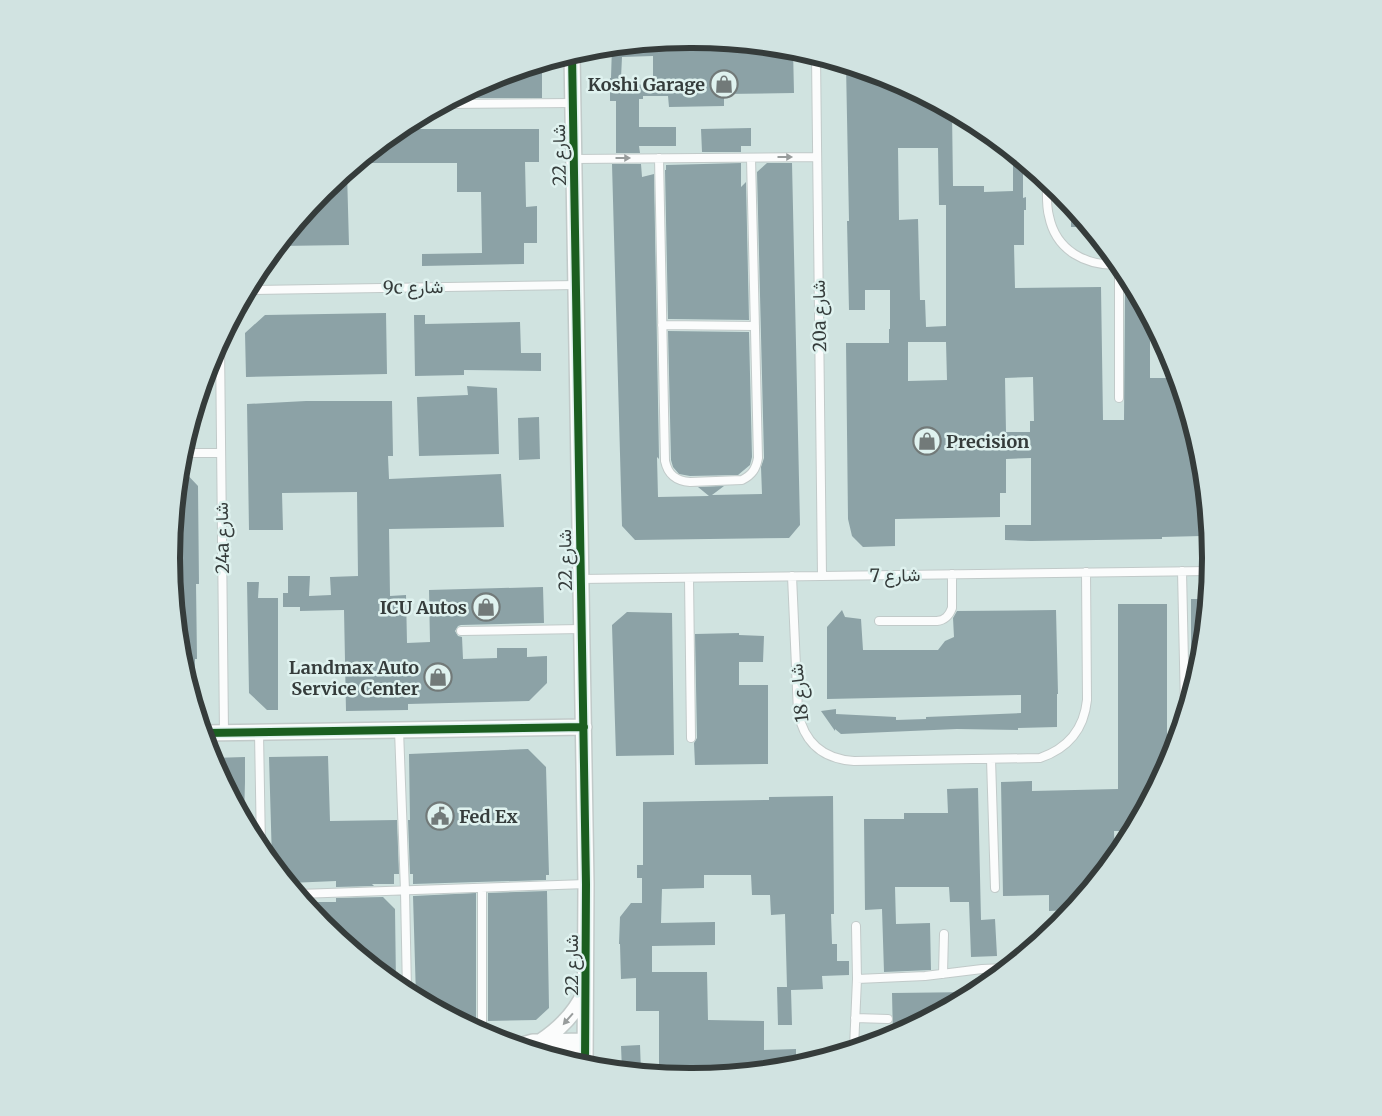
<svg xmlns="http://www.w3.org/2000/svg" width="1382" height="1116" viewBox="0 0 1382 1116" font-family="Merriweather,Vazirmatn,serif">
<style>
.built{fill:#d0e3e0}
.building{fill:#8ca2a6;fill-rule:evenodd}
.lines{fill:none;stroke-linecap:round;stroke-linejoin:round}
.service-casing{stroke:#c1cac9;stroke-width:10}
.minor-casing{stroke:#c1cac9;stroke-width:18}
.service{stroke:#fbfcfc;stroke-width:8}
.minor{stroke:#fbfcfc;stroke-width:15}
.cycleway-casing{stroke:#dff2ef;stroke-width:11}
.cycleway{stroke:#1b5e20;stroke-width:8}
.oneway{fill:#989c9c}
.labels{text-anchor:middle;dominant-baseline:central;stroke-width:5;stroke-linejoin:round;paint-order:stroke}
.poi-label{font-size:18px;font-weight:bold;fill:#353c3b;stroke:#dff2ef;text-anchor:end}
.street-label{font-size:18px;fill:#353c3b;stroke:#dff2ef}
.rim{fill:none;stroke:#353c3b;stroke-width:6}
</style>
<rect width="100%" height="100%" fill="#e3eeec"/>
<path class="built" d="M173 558a518 518 0 1 1 1036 0a518 518 0 1 1-1036 0Z"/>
<path class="building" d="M691 39 793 49 794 93 724 94V106L669 107 668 96H643V99H639V127H676V146H639L640 153H616V101H610V78H611L612 46ZM653 56V85L627 84V78H621L622 57Z
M542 63V98H455L493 78Z
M846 65 890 78 952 112 953 186H984V192L1013 191V165H1023V198L1026 197V210H1024V245H1014L1015 288 1101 287 1103 420H1124L1125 290H1134L1150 320V378H1176L1187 414 1188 423H1190L1200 457 1207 529H1201V536L1162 537V539L1031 541 1005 540V525H1031V458L1006 459V493H1000V517L895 519V546L863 547 852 536 848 519 846 343H889V329H890V290H865V310H849L847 221H849ZM898 148H938L939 205H946V326L926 327 925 300H920L918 219 899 220ZM908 342H946L947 380 908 381ZM1033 377 1034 421H1030V432H1006L1005 378Z
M751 128V146H741V152H702L701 129Z
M399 129H539V162H525L526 207 537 206V243H524V264L422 266V254L482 253 481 192H457V163H370V153Z
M741 163V187L746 182 749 320 668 319 665 170H666V165Z
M767 163H792L800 525 789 538 635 540 622 526 612 164H641L642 177 654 174 659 459 657 457 658 497 709 496 698 487 724 486 712 495 762 494 761 467 764 458 757 172Z
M347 172 349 245 279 246 324 191Z
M1071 207 1081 219 1087 227H1071Z
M386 313 387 374 246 377 245 333 265 315Z
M414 315H425V324L520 322 521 353H541V371L464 370V375L415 376Z
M668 331 749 332 752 457 750 465 738 475 690 476 679 474 673 467 671 460Z
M467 386 497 388 499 454 419 456 417 397 468 395Z
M306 401H392L393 456H388L389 479 501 474 504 527 389 529 390 596 406 595 407 643 430 642 429 590 543 587 544 623 461 625 458 626 455 631 458 636 462 637 463 659 497 658V648H527V657L547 656V683L529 701 408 704V710L346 711 344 610 300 611V607H283V593H288V576H310L309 596 331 595 330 577 358 576 357 492 282 493 283 530H249L247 404Z
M539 417 540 459 519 460 518 418Z
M181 468 198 486 199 584H196L197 659H195V693H192L182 659 172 558Z
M247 582H259L258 598H278V710H267L249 693Z
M1191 599H1206L1200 660 1194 681 1191 680Z
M1118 604H1167V765L1131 831H1114L1115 856 1070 910 1049 911V895L1003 896 1001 782 1032 781V791L1118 789Z
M842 610 845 617 861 619 863 650H938L945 641 954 637 953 618 957 611 1056 610 1058 694H1057V727L1018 728V730L957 729 841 734 835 729V731L821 711 836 709V714L896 717V720L926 719V717L1021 713V695L827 699V627Z
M627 612 672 613 674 755 616 756 612 625Z
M739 633V635L764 636 763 662H739V685H768V764L695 765 694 743 697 738 695 634Z
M528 749 546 767 549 875H546V880L413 884V874H410L408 820H410L409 754Z
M328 756 330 821 397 820 399 874H394V884H372L374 886 336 887V881L289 883 272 861 269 757Z
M245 757V782L244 819 212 758Z
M978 788 981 920 995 919 997 956 971 957 969 902H950L949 887H895L896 924 930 923 931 970 884 972 882 909 865 910 864 819H904V813H948L947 789Z
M833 796 834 914H831L832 944H837V961H849V975L822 976 823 989 791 990 792 1025H778L777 987H787L785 914 771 915 770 895H752L751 875H704V888L662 889 661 923 715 922V945L652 946V972H707L708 1020 764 1021V1050L796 1049V1066L691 1077 659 1074V1011H636V978L621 979 620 944H619L620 917 631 903H642V878H637V865H643V802L769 800V797Z
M547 891 549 1008 536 1020 488 1021V893Z
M476 893V1022L464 1023 416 997 413 896Z
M383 897 395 909 396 984 324 925 305 902H336V898Z
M975 992 938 1012 893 1036 892 993Z
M640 1045 641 1072 622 1070 621 1046Z"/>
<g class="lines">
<g class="service-casing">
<path id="service" d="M816 56 822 576
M444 104 573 103
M659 158 665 461C668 475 676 481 690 482L742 480C752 475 756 469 758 458L751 158
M574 159 817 157
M1047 182C1047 193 1046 205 1049 216 1056 251 1086 266 1119 265
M249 290 577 285
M662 325 755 326
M220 343 224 733
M1119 398V265
M183 453H221
M1182 571 1185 709
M792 576 798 712C804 742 822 759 854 761L1040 758C1069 748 1084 729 1087 700L1086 572
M689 578 691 738
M580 579 1209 571
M879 621H937C945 620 949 616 952 608V574
M461 631 581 629
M399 730 405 891 407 992
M259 733 261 848
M991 759 995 888
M482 888V1032
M298 894 586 884
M1051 927V931
M943 974 944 934
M857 979 925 976 982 969 1006 968
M855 1018 888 1019
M854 1048 857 979 856 926"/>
</g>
<g class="minor-casing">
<path id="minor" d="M572 54 586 884 585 1066
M204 733 584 727
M540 1042C560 1029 575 1014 585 992
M519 1046 533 1042 585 1041
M541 1051 585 1054"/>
</g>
<use href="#service" class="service"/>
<use href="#minor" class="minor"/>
<g class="cycleway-casing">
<path id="cycleway" d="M572 54 586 884 585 1066
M204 733 584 727"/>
</g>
<use href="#cycleway" class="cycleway"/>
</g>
<defs><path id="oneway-solid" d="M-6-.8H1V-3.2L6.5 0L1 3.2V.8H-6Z" transform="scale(1.25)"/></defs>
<g class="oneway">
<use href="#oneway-solid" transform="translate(785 157)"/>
<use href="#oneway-solid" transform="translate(623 158)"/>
<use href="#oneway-solid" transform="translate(568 1019) rotate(131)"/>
</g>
<defs>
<g id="shop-ring" transform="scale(1.4375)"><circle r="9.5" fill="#dff2ef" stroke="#727a79" stroke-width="1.5"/><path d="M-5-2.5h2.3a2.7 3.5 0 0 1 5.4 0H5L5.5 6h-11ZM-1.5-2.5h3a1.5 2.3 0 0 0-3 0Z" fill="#727a79"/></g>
<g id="civic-ring" transform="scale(1.4375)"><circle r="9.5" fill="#dff2ef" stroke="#727a79" stroke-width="1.5"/><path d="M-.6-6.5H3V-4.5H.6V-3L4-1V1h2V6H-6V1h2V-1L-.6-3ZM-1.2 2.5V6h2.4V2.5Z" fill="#727a79"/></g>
</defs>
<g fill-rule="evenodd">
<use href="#shop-ring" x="724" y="84"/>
<use href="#shop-ring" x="927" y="441"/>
<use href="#shop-ring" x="486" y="607"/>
<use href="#shop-ring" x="438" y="677"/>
<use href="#civic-ring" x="440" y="816"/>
</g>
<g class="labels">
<g class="poi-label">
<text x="705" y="84">Koshi Garage</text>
<text x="946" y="441" text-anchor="start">Precision</text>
<text x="467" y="607">ICU Autos</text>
<text x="419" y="667">Landmax Auto<tspan x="419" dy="21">Service Center</tspan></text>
<text x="459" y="816" text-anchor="start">Fed Ex</text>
</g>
<g class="street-label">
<text transform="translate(559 155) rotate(-91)">شارع 22</text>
<text transform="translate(413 287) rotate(-1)">9c شارع</text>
<text transform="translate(819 316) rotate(-91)">20a شارع</text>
<text transform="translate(222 538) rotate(-91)">24a شارع</text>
<text transform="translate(565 560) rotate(-91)">شارع 22</text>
<text transform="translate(895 575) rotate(-1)">شارع 7</text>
<text transform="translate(799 693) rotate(-96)">شارع 18</text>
<text transform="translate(571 965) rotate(-90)">شارع 22</text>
</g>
</g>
<path d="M0 0H1382V1116H0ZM690 48H692A510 510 0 0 1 1202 558V558A510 510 0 0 1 692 1068H690A510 510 0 0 1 180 558V558A510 510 0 0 1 690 48Z" fill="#d1e3e1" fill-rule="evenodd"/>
<path class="rim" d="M690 48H692A510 510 0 0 1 1202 558V558A510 510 0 0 1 692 1068H690A510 510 0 0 1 180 558V558A510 510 0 0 1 690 48Z"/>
</svg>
